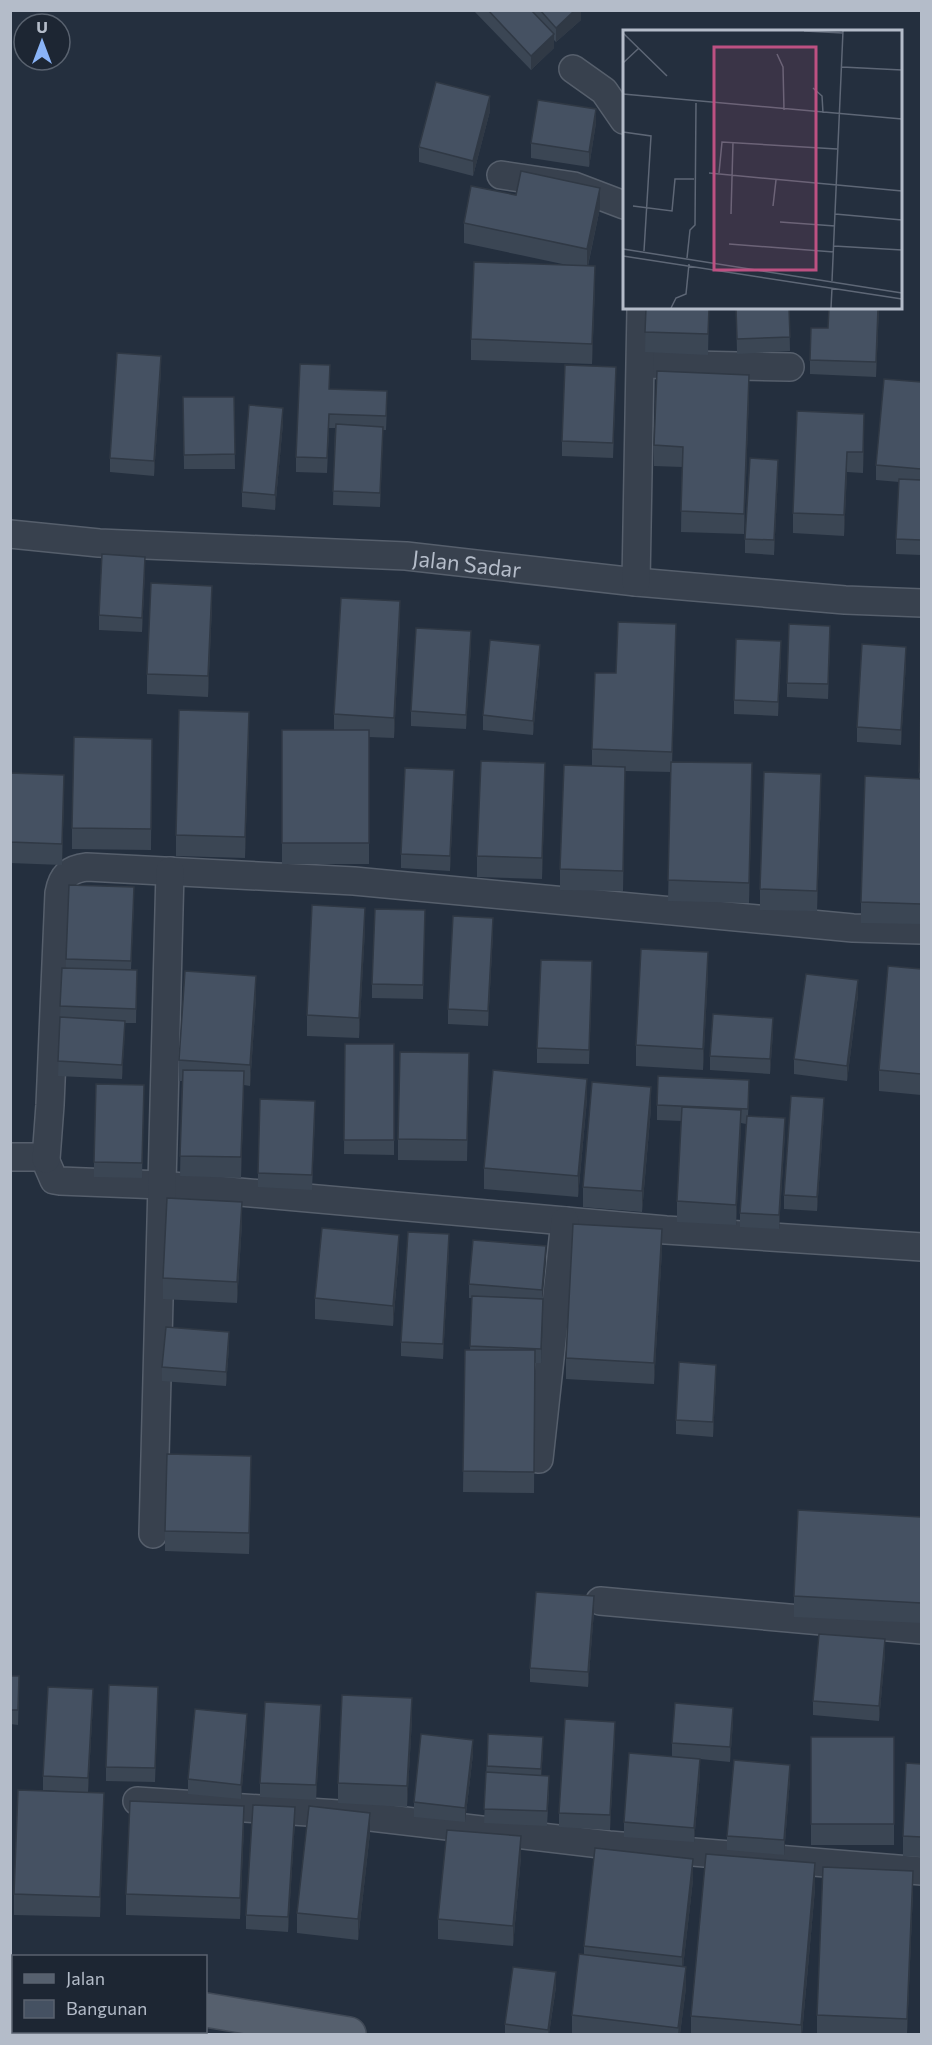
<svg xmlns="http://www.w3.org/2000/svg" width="932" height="2045" viewBox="0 0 932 2045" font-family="Commissioner,sans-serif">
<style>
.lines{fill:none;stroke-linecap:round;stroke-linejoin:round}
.minor-casing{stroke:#565f6c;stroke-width:30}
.primary-casing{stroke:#414a57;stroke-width:36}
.minor{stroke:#38414e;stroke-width:27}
.primary{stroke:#56606e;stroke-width:33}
.wall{fill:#3b4654}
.shaded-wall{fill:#303945}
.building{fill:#455162;stroke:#303945;stroke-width:1.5}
.labels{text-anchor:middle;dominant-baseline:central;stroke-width:6;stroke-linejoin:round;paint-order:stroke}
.street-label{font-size:22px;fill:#b4bcc9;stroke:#1d2633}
.inset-road{fill:none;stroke:#5e6776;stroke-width:1.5}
.view{fill:#bd5182;fill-opacity:0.15;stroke:#bd5182;stroke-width:3}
.inset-edge{fill:none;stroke:#b4bcc9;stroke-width:3}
</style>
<rect width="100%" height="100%" fill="#242f3e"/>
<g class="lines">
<g class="minor-casing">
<g id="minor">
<path d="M573 69 604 91 624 120"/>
<path d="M501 175 574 186 624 205"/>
<path d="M641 364 790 367"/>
<path id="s1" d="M10 534 99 543 406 556 636 582 845 600 922 603"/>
<path d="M636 582 641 308"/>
<path d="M10 1157H44L54 1180 60 1181 161 1185 666 1230 922 1247"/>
<path d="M46 1159 50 1105 59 893C62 876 69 869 87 867L354 881 853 928 922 930"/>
<path d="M539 1459 565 1221"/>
<path d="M153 1534 170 871"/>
<path d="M600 1601 922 1630"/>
<path d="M137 1801 354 1815 609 1845 922 1871"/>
</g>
</g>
<g class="primary-casing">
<path id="primary" d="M10 1976 14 1977
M206 2010 349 2034
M10 2032 25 2034"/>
</g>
<use href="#minor" class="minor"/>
<use href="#primary" class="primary"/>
</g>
<path class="wall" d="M475 10H581V20L556 42 554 40V48L531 70 475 12Z
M490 111 473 176 419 162V147Z
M596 123 589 167 531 158V143Z
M516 195 600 208 588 266 595 287 592 364 471 360V339L567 265 464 243V223Z
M646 308H709L708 355 645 352Z
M736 308H789L790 351 737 354Z
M879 308 876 377 810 374V360Z
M161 370 154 476 110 472V458Z
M616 381 613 458 562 456V441Z
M921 382V555L896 554V539L899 482 876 480V465Z
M330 389 387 406 386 430H383L380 507 333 505 335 428H329L327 473 296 472V457Z
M749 395 744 534 681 532 682 467 654 466V445Z
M183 397H234L235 469H184Z
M797 411 864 434 863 473 847 472 844 536 793 533V513Z
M283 423 275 510 242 507V492Z
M778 475 774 555 745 553V539Z
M145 571 142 632 99 630V615Z
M212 606 208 697 147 694V674Z
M400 621 394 738 369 737V864H282V730H334V714Z
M830 640 828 699 787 697V683Z
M471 645 466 729 411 726V711Z
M676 645 672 762 752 784 749 903 668 901 671 772 625 771 623 891 560 890V869L592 766V749L616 673Z
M781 656 778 716 734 714V700Z
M540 659 533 735 483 730V715Z
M906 662 901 745 857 742V727Z
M921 705V924L861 923V902L919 778Z
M249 732 245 858 176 856V835Z
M152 739 151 850 72 849V828Z
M10 773 64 795 62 865 10 863Z
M454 784 450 871 401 868V854Z
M545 784 542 879 477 877V856Z
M821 795 817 911 760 910V889Z
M134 902 131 970H137L136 1023H125L122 1079 58 1076 62 968H66V959Z
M425 910 423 999 372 998V984Z
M365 929 359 1038 307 1036V1015Z
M493 933 488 1026 448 1024V1009Z
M921 969V1095L879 1091V1070Z
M708 973 703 1070 636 1066V1045Z
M592 976 589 1064 537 1063V1048Z
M858 995 847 1081 794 1074V1059Z
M256 997 250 1086 244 1085 241 1178 180 1176 182 1081H179V1060Z
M773 1032 770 1074 710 1070V1056Z
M345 1044H394V1155L344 1154Z
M469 1074 467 1161 398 1160V1139Z
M144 1085 142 1178 94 1177V1162Z
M749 1094 748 1116 785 1133 779 1229 740 1227V1213L746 1124 741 1123 736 1225 677 1222V1201L681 1121 657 1120V1105Z
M587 1099 578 1197 484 1189V1168Z
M651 1108 642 1212 583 1207V1187Z
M824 1113 817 1211 784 1209V1195Z
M315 1116 312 1190 258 1187V1173Z
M242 1223 237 1303 163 1299V1278Z
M449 1249 443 1359 401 1356V1342Z
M662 1250 654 1384 566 1379V1358Z
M399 1255 393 1326 315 1319V1298Z
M546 1261 542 1299 543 1313 541 1363H535L534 1493 463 1492 465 1350H470L472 1298H469V1284Z
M229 1347 226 1386 162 1381V1367Z
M716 1379 713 1437 676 1434V1420Z
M251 1477 249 1554 165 1551V1531Z
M921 1517V1623L794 1617V1596Z
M594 1611 588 1687 530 1682V1668Z
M885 1654 879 1721 813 1715V1701Z
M10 1676 19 1691 18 1725 10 1724Z
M158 1702 155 1782 106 1781V1767Z
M93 1703 88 1792 104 1813 100 1917 14 1915V1894L74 1792 43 1790V1776Z
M412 1719 407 1807 338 1803V1783Z
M321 1720 316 1800 260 1797V1783Z
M733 1722 730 1762 700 1759V1773L694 1842 624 1837V1822L672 1757V1743Z
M247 1729 241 1799 188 1794V1779Z
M488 1734 543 1751 541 1775 549 1790 547 1826 484 1823Z
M615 1737 610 1830 559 1827V1813Z
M811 1737H894V1845H811Z
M473 1754 465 1822 414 1817V1802Z
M921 1764V1857L903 1856V1836Z
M790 1779 784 1855 727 1850V1836Z
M295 1821 288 1932 246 1929V1915Z
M244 1826 240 1919 126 1915V1894Z
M370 1833 358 1940 297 1933V1913Z
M521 1857 513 1946 438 1939V1919Z
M693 1880 683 1967 686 1988 680 2034H572V2015L584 1955V1946Z
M815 1889 802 2034H691V2016Z
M913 1891 907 2034H817V2015Z
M556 1987 549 2034H505V2024Z"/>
<path class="shaded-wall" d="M575 10H581V20L556 42V28Z
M554 34V48L531 70V56Z
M490 96V111L473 176V161Z
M596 109V123L589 167V152Z
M600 188V208L587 269V249Z
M595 266V287L592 364V344Z
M878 308H879L876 377V362Z
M161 356V370L154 476V461Z
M749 375V395L744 534V514Z
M283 408V423L275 510V495Z
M864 414V434L863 473V452Z
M383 427V441L380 507V493Z
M847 452V472L844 536V515Z
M778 460V475L774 555V540Z
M145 557V571L142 632V618Z
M212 586V606L208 697V676Z
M400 601V621L394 738V718Z
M676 624V645L672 772V752Z
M471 631V645L466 729V715Z
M781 641V656L778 716V702Z
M540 645V659L533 735V721Z
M906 647V662L901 745V730Z
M249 712V732L245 858V837Z
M545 763V784L542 879V858Z
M752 763V784L749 903V883Z
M625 767V788L623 891V871Z
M454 770V784L450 871V856Z
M821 774V795L817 911V891Z
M64 775V795L62 865V844Z
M365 908V929L359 1038V1018Z
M493 918V933L488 1026V1011Z
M708 952V973L703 1070V1049Z
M592 961V976L589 1064V1050Z
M256 976V997L250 1086V1065Z
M858 980V995L847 1081V1066Z
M773 1018V1032L770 1074V1059Z
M125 1021V1035L122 1079V1065Z
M244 1071V1092L241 1178V1157Z
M587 1079V1099L578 1197V1176Z
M651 1087V1108L642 1212V1191Z
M824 1098V1113L817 1211V1197Z
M741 1110V1130L736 1225V1205Z
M785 1118V1133L779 1229V1215Z
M242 1202V1223L237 1303V1282Z
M662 1229V1250L654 1384V1363Z
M449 1234V1249L443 1359V1344Z
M399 1235V1255L393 1326V1306Z
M546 1246V1261L542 1304V1290Z
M543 1299V1313L541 1363V1349Z
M229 1332V1347L226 1386V1372Z
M716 1365V1379L713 1437V1422Z
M251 1456V1477L249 1554V1533Z
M594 1596V1611L588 1687V1672Z
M885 1639V1654L879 1721V1706Z
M93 1689V1703L88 1793V1778Z
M412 1698V1719L407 1807V1786Z
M321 1705V1720L316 1800V1785Z
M733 1708V1722L730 1762V1747Z
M247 1714V1729L241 1799V1785Z
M615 1722V1737L610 1830V1815Z
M543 1737V1751L541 1784V1769Z
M473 1740V1754L465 1822V1808Z
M700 1759V1773L694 1842V1828Z
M790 1765V1779L784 1855V1840Z
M104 1793V1813L100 1917V1897Z
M244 1806V1826L240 1919V1898Z
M295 1807V1821L288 1932V1917Z
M370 1813V1833L358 1940V1919Z
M521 1836V1857L513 1946V1926Z
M693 1859V1880L682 1977V1957Z
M815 1863V1889L802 2034H801V2025Z
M913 1871V1891L907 2034V2019Z
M686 1967V1988L680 2034H678Z
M556 1972V1987L549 2034H548Z"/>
<path class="building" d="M488 10H531L554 34 531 56Z
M540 10H575L556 28Z
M436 82 490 96 473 161 419 147Z
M538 100 596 109 589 152 531 143Z
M521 171 600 188 587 249 464 223 471 186 516 195Z
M474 262 595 266 592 344 471 339Z
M646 308H709L708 334 645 332Z
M736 308H789L790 337 737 339Z
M829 308H878L876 362 810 360 811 328H828Z
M117 353 161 356 154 461 110 458Z
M300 364 330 365 329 389 387 391 386 416 329 414 327 458 296 457Z
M565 365 616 367 613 443 562 441Z
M657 371 749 375 744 514 681 511 683 447 654 445Z
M884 379 921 382V469L876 465Z
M183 397H234L235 454 184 455Z
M249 405 283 408 275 495 242 492Z
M797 411 864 414 863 452H847L844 515 793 513Z
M336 424 383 427 380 493 333 491Z
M750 458 778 460 774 540 745 539Z
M899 479 921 480V540L896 539Z
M102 554 145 557 142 618 99 615Z
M151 583 212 586 208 676 147 674Z
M341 598 400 601 394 718 334 714Z
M618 622 676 624 672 752 592 749 595 673H616Z
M789 624 830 626 828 684 787 683Z
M416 628 471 631 466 715 411 711Z
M736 639 781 641 778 702 734 700Z
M490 640 540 645 533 721 483 715Z
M862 644 906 647 901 730 857 727Z
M921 705V772H919Z
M179 710 249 712 245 837 176 835Z
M282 730H369V843H282Z
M74 737 152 739 151 829 72 828Z
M481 761 545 763 542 858 477 856Z
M671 762 752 763 749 883 668 880Z
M564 765 625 767 623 871 560 869Z
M405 768 454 770 450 856 401 854Z
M764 772 821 774 817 891 760 889Z
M10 773 64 775 62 844 10 842Z
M865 776 921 779V904L861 902Z
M69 885 134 887 131 961 66 959Z
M312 905 365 908 359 1018 307 1015Z
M375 909 425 910 423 985 372 984Z
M453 916 493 918 488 1011 448 1009Z
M641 949 708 952 703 1049 636 1045Z
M541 960 592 961 589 1050 537 1048Z
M888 966 921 969V1074L879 1070Z
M62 968 137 970 136 1009 60 1006Z
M185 971 256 976 250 1065 179 1060Z
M806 974 858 980 847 1066 794 1059Z
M713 1014 773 1018 770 1059 710 1056Z
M60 1017 125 1021 122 1065 58 1061Z
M345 1044H394V1140H344Z
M400 1052 469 1053 467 1140 398 1139Z
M183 1070 244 1071 241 1157 180 1156Z
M493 1070 587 1079 578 1176 484 1168Z
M658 1076 749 1080 748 1109 657 1105Z
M592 1082 651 1087 642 1191 583 1187Z
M96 1084 144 1085 142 1163 94 1162Z
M791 1096 824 1098 817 1197 784 1195Z
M260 1099 315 1101 312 1175 258 1173Z
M682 1107 741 1110 736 1205 677 1201Z
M747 1116 785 1118 779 1215 740 1213Z
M167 1198 242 1202 237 1282 163 1278Z
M573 1224 662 1229 654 1363 566 1358Z
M322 1228 399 1235 393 1306 315 1298Z
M408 1232 449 1234 443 1344 401 1342Z
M473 1240 546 1246 542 1290 469 1284Z
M472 1296 543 1299 541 1349 470 1346Z
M166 1327 229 1332 226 1372 162 1367Z
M465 1350H535L534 1472 463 1471Z
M679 1362 716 1365 713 1422 676 1420Z
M167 1454 251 1456 249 1533 165 1531Z
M798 1510 921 1517V1603L794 1596Z
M536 1592 594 1596 588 1672 530 1668Z
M819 1634 885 1639 879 1706 813 1701Z
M10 1676H19L18 1710H10Z
M109 1685 158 1687 155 1768 106 1767Z
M48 1687 93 1689 88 1778 43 1776Z
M342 1695 412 1698 407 1786 338 1783Z
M265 1702 321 1705 316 1785 260 1783Z
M675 1703 733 1708 730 1747 672 1743Z
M195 1709 247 1714 241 1785 188 1779Z
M565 1719 615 1722 610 1815 559 1813Z
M421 1734 473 1740 465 1808 414 1802Z
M488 1734 543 1737 541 1769 487 1766Z
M811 1737H894V1824H811Z
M629 1753 700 1759 694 1828 624 1822Z
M734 1760 790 1765 784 1840 727 1836Z
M906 1763 921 1764V1837L903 1836Z
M486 1772 549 1776 547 1811 484 1809Z
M18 1790 104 1793 100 1897 14 1894Z
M130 1801 244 1806 240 1898 126 1894Z
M253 1805 295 1807 288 1917 246 1915Z
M309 1806 370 1813 358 1919 297 1913Z
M447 1830 521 1836 513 1926 438 1919Z
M595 1848 693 1859 682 1957 584 1946Z
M706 1854 815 1863 801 2025 691 2016Z
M823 1867 913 1871 907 2019 817 2015Z
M579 1954 686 1967 678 2028 572 2015Z
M513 1967 556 1972 548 2030 505 2024Z"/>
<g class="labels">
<g class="street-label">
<text stroke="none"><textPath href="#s1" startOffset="458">Jalan Sadar</textPath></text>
</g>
</g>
<g transform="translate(623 30)">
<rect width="279" height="279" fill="#242f3e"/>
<path class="inset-road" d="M181 1 220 3M0 3 44 46M154 24 160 37 161 80M0 33 16 18M219 37 279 40M190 58 199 66 200 83M0 64 279 89M0 102 28 106 21 221M86 143 279 161M96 143 99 112 214 119M10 176 49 181 52 149H71M150 176 153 150M108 184 110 112M212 184 279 190M157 192 212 196M106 214 211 222M211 216 279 220M0 219 279 263M0 226 279 269M64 228 67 200 72 195 73 73M209 251 220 1M48 278 53 268 63 264 66 234M208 278 209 258"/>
<path class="view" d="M91 17H193V240H91Z"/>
<rect width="279" height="279" class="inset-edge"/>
</g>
<rect width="932" height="2045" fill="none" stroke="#b4bcc9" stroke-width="24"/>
<rect x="12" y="1955" width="195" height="78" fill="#1d2633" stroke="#59626f" stroke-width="1.5"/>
<rect x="24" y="1974" width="30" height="9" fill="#56606e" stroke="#59626f" stroke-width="1.5"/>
<text x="66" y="1985" font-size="18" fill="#b4bcc9">Jalan</text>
<rect x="24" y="2000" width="30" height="18" fill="#455162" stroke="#59626f" stroke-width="1.5"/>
<text x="66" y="2015" font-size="18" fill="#b4bcc9">Bangunan</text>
<g transform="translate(42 42)"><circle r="28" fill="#1d2633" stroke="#59626f" stroke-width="1.5"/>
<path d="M0-4.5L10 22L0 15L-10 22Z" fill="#8ab4f8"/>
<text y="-9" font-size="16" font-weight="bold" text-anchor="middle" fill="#b4bcc9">U</text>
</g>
</svg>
